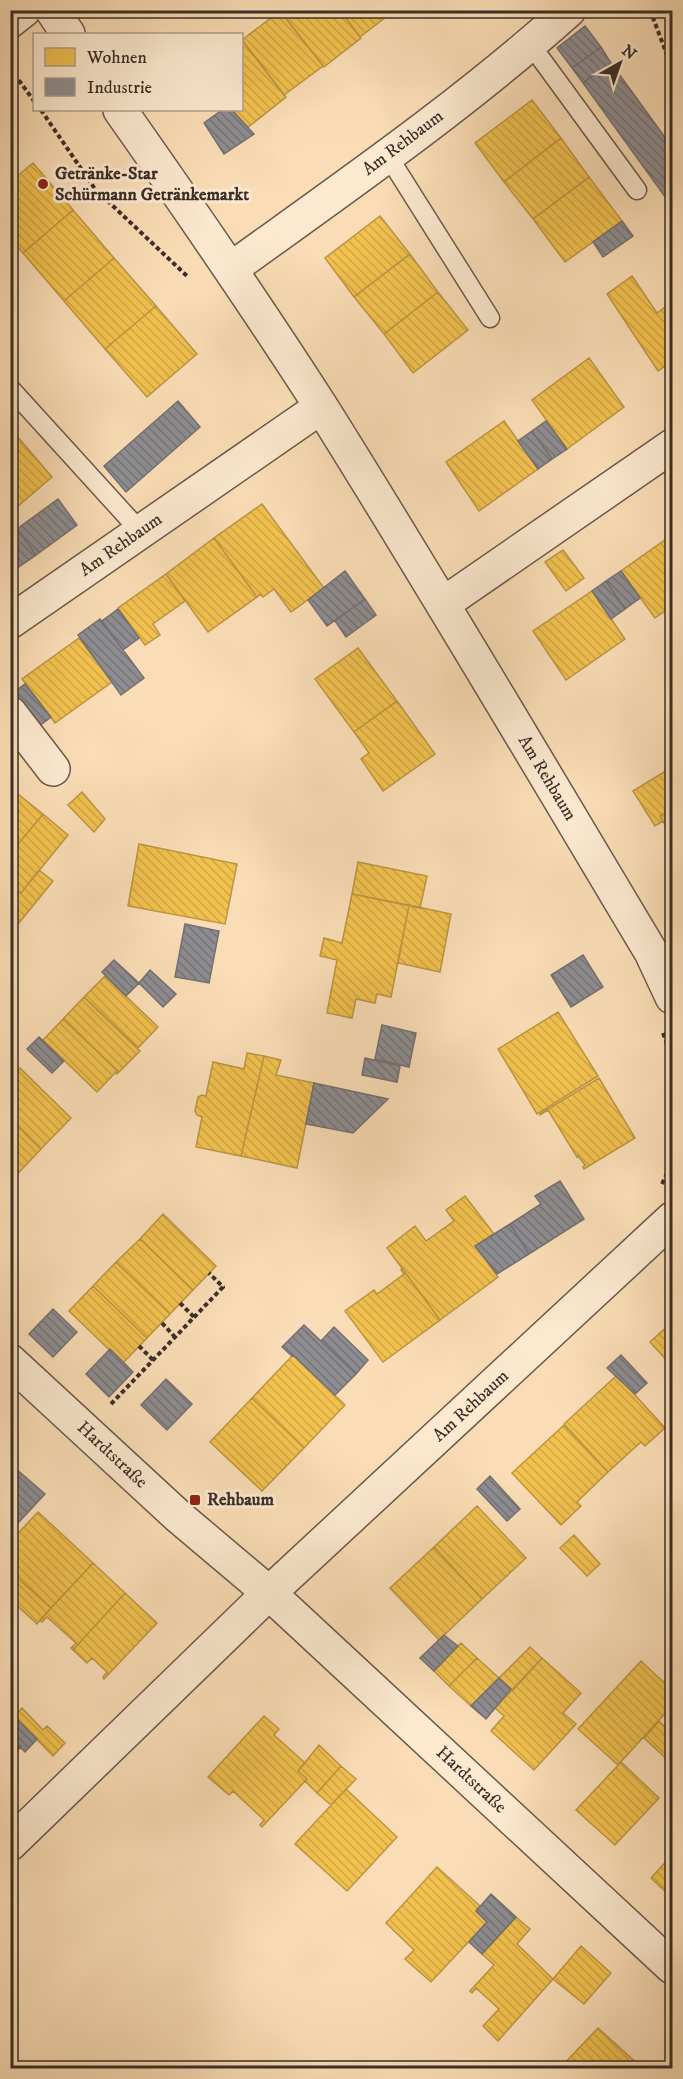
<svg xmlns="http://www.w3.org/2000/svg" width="683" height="2079" viewBox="0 0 683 2079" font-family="'IM FELL DW Pica',serif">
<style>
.homes{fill:url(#homes-back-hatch);stroke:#bb9542;stroke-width:1.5}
.industry{fill:url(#industry-back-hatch);stroke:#747072;stroke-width:1.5}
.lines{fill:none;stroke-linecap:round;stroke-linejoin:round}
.service-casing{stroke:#6a5a4b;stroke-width:21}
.minor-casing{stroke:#6a5a4b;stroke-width:36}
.path{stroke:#3a2e27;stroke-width:4;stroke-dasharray:4.5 3;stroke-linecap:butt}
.service{stroke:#fce9d0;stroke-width:18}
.minor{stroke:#fce9d0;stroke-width:33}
.poi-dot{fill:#8f2418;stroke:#fce9d0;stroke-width:2}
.labels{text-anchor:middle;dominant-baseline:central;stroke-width:6;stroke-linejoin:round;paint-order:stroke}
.street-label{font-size:18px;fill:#3a2e27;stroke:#fce9d0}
.poi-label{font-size:18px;font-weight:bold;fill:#3a2e27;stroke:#fce9d0;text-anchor:start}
</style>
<defs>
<pattern id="homes-back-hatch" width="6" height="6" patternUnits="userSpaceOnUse" patternTransform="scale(1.5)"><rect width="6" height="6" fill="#f2c14e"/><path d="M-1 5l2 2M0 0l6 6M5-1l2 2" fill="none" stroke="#d0a644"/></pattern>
<pattern id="industry-back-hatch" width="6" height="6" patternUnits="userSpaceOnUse" patternTransform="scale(1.5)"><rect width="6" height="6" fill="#8d8d92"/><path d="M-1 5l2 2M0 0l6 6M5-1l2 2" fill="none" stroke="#747477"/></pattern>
</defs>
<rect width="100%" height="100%" fill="#faddb6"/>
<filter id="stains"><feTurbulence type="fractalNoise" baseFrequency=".00333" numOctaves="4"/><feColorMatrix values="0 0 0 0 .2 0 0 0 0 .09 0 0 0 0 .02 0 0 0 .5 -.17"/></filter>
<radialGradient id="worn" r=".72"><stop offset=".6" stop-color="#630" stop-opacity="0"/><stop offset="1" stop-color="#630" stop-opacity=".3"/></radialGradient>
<path class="homes" d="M283 10H340L361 38 324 67 281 12Z
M340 10H395L360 37Z
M280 11 323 66 284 95 242 40Z
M243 41 286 97 247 128 232 110H242V42Z
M532 100 561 138 504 182 475 143Z
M561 138 589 177 533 219 504 182Z
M33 163 73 210 23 253 10 239V182Z
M589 177 622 221 565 262 533 219Z
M73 210 114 258 64 301 23 253Z
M380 216 410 254 354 297 325 258Z
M410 254 438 292 384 334 354 297Z
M114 258 156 306 105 349 64 301Z
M632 276 657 313 672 302V361L658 371 607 294Z
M438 292 468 330 413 373 384 334Z
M156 306 197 354 147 397 105 349Z
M589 358 624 407 567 449 532 400Z
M504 421 538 469 479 511 446 462Z
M10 428 52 477 10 513Z
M262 504 324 588 291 612 274 589 263 597 260 594 257 597 214 538Z
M672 535V606L655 618 621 571Z
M214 538 257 597 208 632 166 574Z
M563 550 584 578 566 591 545 562Z
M166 574 185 601 153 624 160 635 145 645 118 608Z
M592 591 625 639 566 680 533 631Z
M79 638 112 682 55 723 22 679Z
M358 648 397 701 354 732 315 679Z
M397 701 435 754 383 791 361 759 369 753 354 732Z
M672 767V809L660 816 663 821 655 826 633 791Z
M10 788 18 794 10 803Z
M82 792 105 819 94 832 68 805Z
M18 794 43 814 10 854V803Z
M672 809V837L660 816Z
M43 814 68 835 21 893 10 884V854Z
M139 844 237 864 225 924 128 906Z
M358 862 427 876 420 908 352 894Z
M39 870 53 881 19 923 10 915V902L19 892 21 893Z
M352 894 409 905 391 997 377 994 375 1003 356 999 352 1018 327 1013 337 960 320 956 324 938 342 943Z
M409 905 451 914 440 972 398 963Z
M105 976 158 1027 138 1048 84 997Z
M84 997 140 1051 119 1072 63 1019Z
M558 1012 598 1076 537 1114 498 1049Z
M63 1019 119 1072 117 1074 116 1072 97 1092 43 1040Z
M247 1053 264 1056 241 1156 196 1147 202 1117 197 1115 195 1111 198 1097 202 1095 206 1096 213 1062 244 1069Z
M264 1056 281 1060 276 1075 314 1083 297 1168 241 1156Z
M20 1068 71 1118 41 1149 10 1119V1077Z
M599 1078 635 1138 584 1169 583 1167 585 1165 578 1156 577 1157 548 1110 540 1115V1114Z
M10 1119 41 1149 11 1181 10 1180Z
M465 1196 494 1234 475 1246 498 1277 440 1320 387 1248 415 1226 426 1241 454 1221 446 1210Z
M163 1214 216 1266 193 1290 140 1239Z
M140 1239 193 1290 170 1314 116 1262Z
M116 1262 170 1314 147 1338 93 1286Z
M402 1268 440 1320 383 1362 345 1311 374 1290 377 1294 404 1274 401 1270Z
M93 1286 147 1338 123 1363 69 1311Z
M670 1324 672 1327V1366L650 1342Z
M293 1355 345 1405 304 1448 252 1398Z
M617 1375 665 1428 645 1446 641 1442 608 1472 564 1424Z
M252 1398 304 1448 262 1491 210 1442Z
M564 1425 608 1472 577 1502 581 1506 561 1525 512 1473Z
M477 1506 526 1558 482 1599 434 1547Z
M38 1512 93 1563 51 1608 10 1571V1542Z
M574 1535 600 1564 587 1576 560 1548Z
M434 1547 482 1599 439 1640 390 1588Z
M93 1563 125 1593 73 1650 71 1648 76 1643 47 1617 42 1622 40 1620Z
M10 1571 51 1608 37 1624 10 1599Z
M125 1593 157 1623 104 1679 103 1677 107 1672 92 1658 87 1663 73 1650Z
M461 1643 477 1658 449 1686 434 1671Z
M530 1647 542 1658 513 1690 511 1689 499 1678Z
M477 1658 499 1678 471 1706 449 1686Z
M542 1658 581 1693 563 1713 576 1724 534 1770 491 1731 504 1716 495 1708Z
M641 1661 672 1690V1706L618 1765 578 1729Z
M10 1703 18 1712 10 1720Z
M22 1708 43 1730 47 1726 65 1743 53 1756 14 1716Z
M264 1716 279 1729 274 1735 305 1763 298 1771 307 1779 262 1827 260 1825 264 1820 233 1791 229 1795 208 1777Z
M659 1721 672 1734V1764L644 1738Z
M319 1745 341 1766 317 1793 305 1781 307 1779 298 1771Z
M621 1762 659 1798 615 1845 576 1810Z
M341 1766 356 1779 331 1805 317 1793Z
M346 1789 397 1837 347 1891 295 1844Z
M672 1855V1898L651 1878Z
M437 1867 480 1906 476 1911 487 1922 431 1982 405 1959 414 1950 386 1923Z
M516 1917 530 1929 517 1944 553 1979 498 2041 483 2026 499 2009 476 1988 472 1993 470 1991 494 1965 482 1954Z
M581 1946 611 1973 584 2004 553 1979Z
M598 2028 642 2068H560Z"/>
<path class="industry" d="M585 26 601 47 572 68 557 48Z
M601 47 611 63 583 83 572 68Z
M611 63 672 147 671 205 583 83Z
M222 110H232L254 134 224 154 204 123Z
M622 221 633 236 603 257 593 242Z
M178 401 200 427 126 492 104 466Z
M546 421 567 449 552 459 532 431Z
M532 431 552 459 538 469 518 441Z
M58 499 77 525 36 555 17 529Z
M15 526 36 555 10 573V530Z
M345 571 365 599 327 626 308 600Z
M621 571 640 598 625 609 606 581Z
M606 581 625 609 611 619 592 591Z
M365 599 376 615 346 637 335 621Z
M118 609 139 638 123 650 102 621Z
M100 619 144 678 121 695 78 635Z
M25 684 51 717 27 735 10 713V695Z
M185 924 219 931 209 983 175 977Z
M583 955 603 987 571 1007 551 975Z
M114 960 139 983 126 996 102 972Z
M150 970 176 994 163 1007 139 983Z
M382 1025 416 1033 409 1067 375 1059Z
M39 1037 64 1061 52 1073 27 1049Z
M365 1058 400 1066 397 1082 362 1075Z
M314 1083 388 1099 353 1133 306 1124Z
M560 1181 584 1219 529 1254 510 1224 541 1204 535 1196Z
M510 1224 529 1254 497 1274 475 1246Z
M53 1309 77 1332 53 1357 29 1334Z
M304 1325 356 1374 335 1395 293 1355 292 1356 282 1347Z
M334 1327 368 1360 356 1374 321 1341Z
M110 1349 133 1372 109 1397 86 1374Z
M621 1355 647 1383 635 1394 607 1368Z
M166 1379 192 1404 167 1430 141 1405Z
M15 1468 45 1494 18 1523 10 1517V1473Z
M490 1476 520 1509 507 1521 477 1489Z
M444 1635 458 1646 434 1671 420 1658Z
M499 1678 511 1689 486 1719 471 1706Z
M14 1716 37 1739 25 1752 10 1737V1720Z
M10 1737 21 1747 10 1757Z
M491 1894 516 1917 482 1954 469 1942 487 1922 476 1911Z"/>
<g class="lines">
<g class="service-casing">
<path id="service" d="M531 45 637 190
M388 156 490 318
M10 388 141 532"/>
</g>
<g class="minor-casing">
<path id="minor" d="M52 10 68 34
M10 21 24 10
M120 110C189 208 257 307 322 408 435 588 542 770 651 952L672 997
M231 269C346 186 463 105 569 10
M443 604 672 446
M10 622 321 407
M10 713 53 769
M10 1361 179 1517 269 1593 672 1967
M10 1844 269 1593 672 1219"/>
</g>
<path class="path" d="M650 10 672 68
M10 68 34 101
M41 110 95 189 188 277
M663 1033 672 1057
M662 1184 672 1163
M180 1303 194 1317
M162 1323 175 1337
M139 1346 153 1360
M111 1404 223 1287 209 1273"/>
<use href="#service" class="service"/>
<use href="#minor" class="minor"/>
</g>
<g class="poi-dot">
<circle cx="43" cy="184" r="6"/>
<rect x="189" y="1494" width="12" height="12" rx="3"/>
</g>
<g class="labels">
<g class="street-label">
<text transform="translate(403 143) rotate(-37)">Am Rehbaum</text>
<text transform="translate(121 545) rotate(-35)">Am Rehbaum</text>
<text transform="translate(547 778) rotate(59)">Am Rehbaum</text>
<text transform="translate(471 1406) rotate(-43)">Am Rehbaum</text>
<text transform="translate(112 1455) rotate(43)">Hardtstraße</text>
<text transform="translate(471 1780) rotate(43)">Hardtstraße</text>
</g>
<g class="poi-label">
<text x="55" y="174">Getränke-Star<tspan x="55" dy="21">Schürmann Getränkemarkt</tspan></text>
<text x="207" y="1500">Rehbaum</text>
</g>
</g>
<rect width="683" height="2079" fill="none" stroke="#faddb6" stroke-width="36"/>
<rect x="12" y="12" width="659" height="2055" fill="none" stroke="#3a2e27" stroke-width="3"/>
<rect x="18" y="18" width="647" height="2043" fill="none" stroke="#3a2e27" stroke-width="1.5"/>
<rect x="33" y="33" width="210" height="78" fill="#fce9d0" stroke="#ae9e8c" stroke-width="1.5"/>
<rect x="45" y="48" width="30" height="18" fill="#f2c14e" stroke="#ae9e8c" stroke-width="1.5"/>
<text x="87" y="63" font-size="18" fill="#3a2e27">Wohnen</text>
<rect x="45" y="78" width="30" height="18" fill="#8d8d92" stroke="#ae9e8c" stroke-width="1.5"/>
<text x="87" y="93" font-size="18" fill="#3a2e27">Industrie</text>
<g transform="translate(620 63) rotate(40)" stroke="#fce9d0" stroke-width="4.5" paint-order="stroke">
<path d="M0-4.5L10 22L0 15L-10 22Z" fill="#3a2e27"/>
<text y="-9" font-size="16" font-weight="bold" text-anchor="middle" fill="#3a2e27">N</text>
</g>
<rect width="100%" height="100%" filter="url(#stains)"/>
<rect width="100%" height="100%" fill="url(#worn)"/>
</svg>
